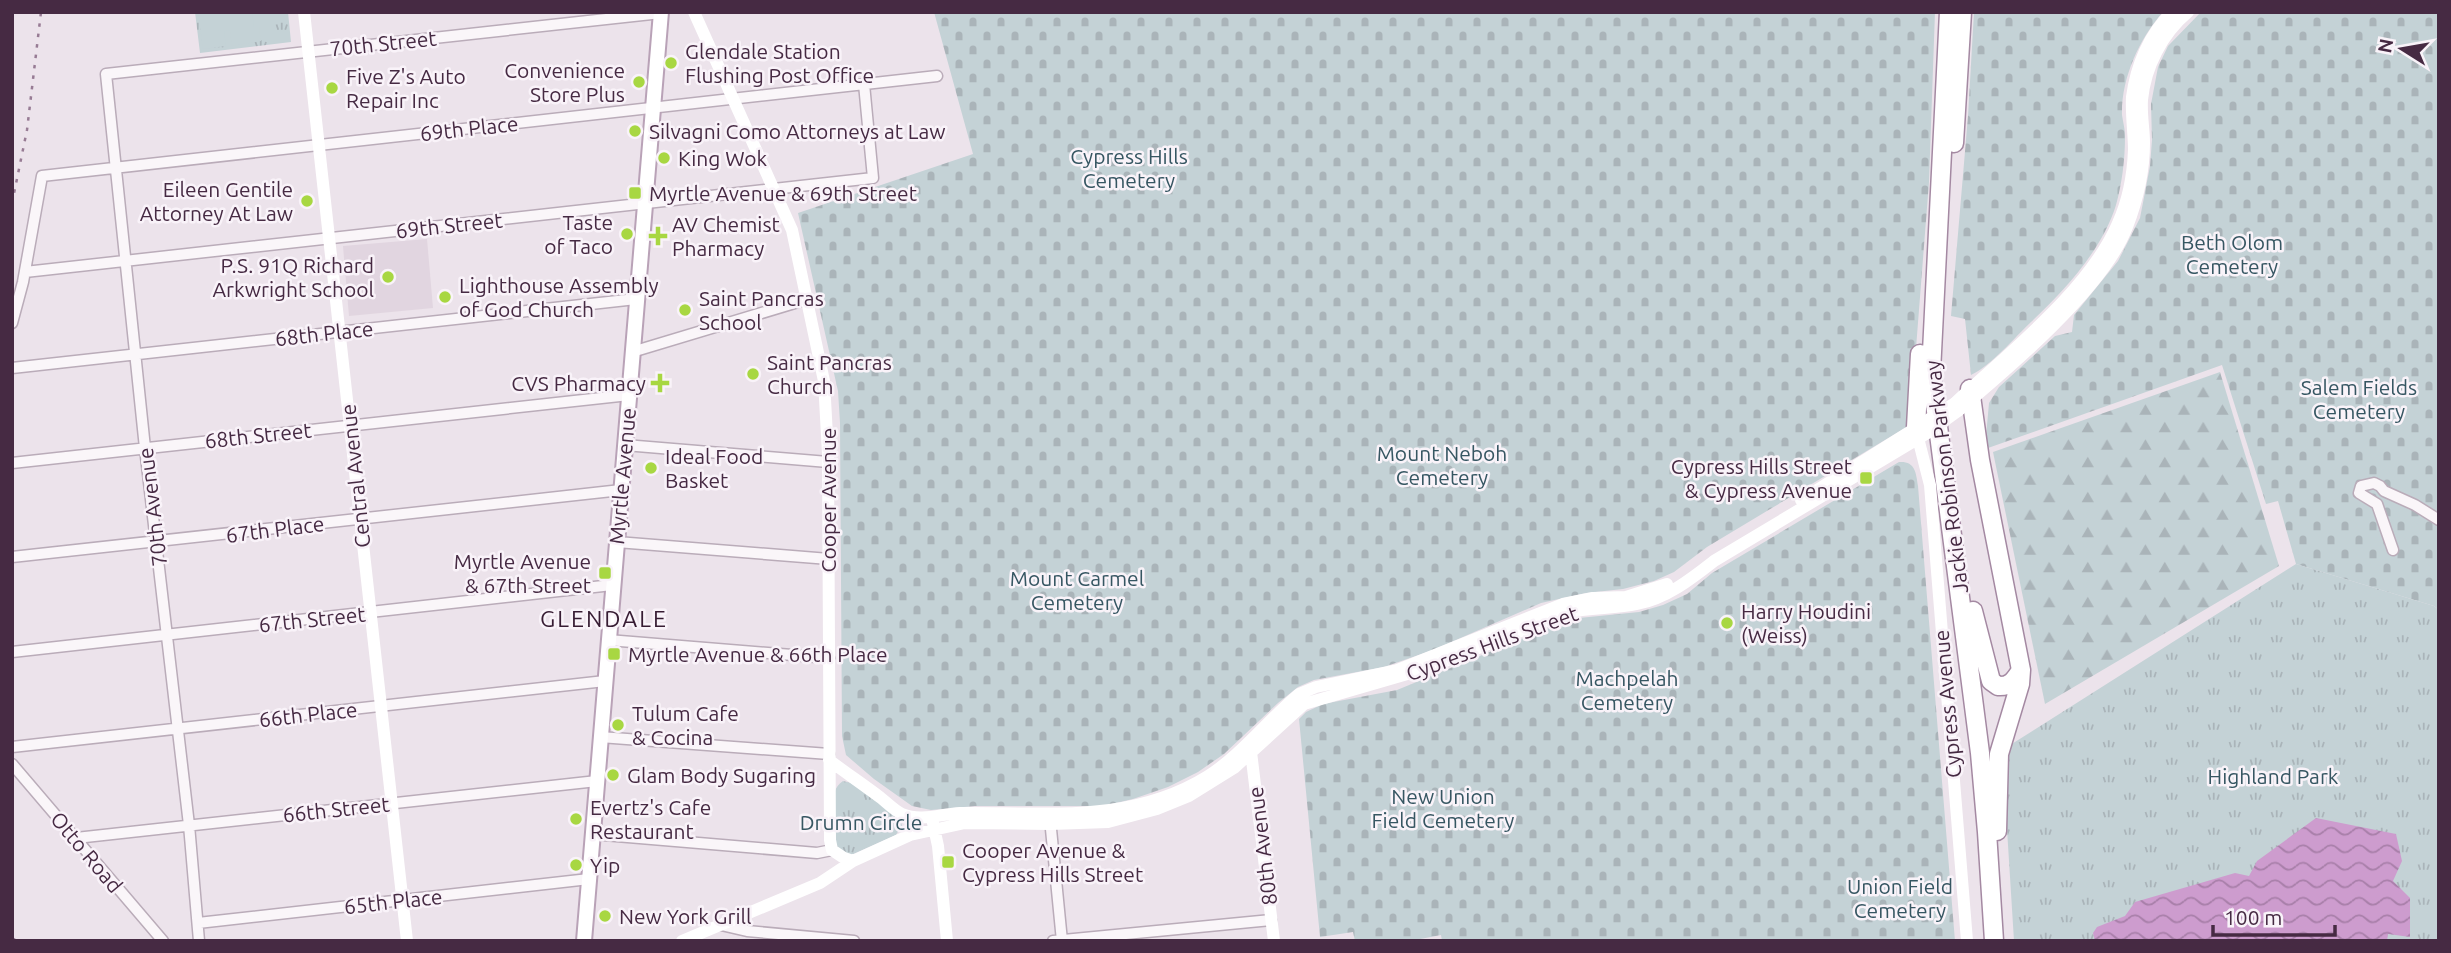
<svg xmlns="http://www.w3.org/2000/svg" width="2451" height="953" viewBox="0 0 2451 953" font-family="Ubuntu,sans-serif">
<style>
.built{fill:#e1d5e0}
.forest{fill:url(#forest-firs)}
.cemetery{fill:url(#cemetery-stones)}
.park{fill:url(#park-tufts)}
.garden{fill:#c4d2d6}
.water{fill:url(#water-waves)}
.lines{fill:none;stroke-linecap:round;stroke-linejoin:round}
.street-casing{stroke:#baacb9;stroke-width:13}
.primary-casing{stroke:#b9a2b7;stroke-width:18}
.highway-casing{stroke:#a489a2;stroke-width:21}
.street{stroke:#faf6f9;stroke-width:10}
.secondary{stroke:#fff;stroke-width:12}
.primary{stroke:#fff;stroke-width:14}
.highway{stroke:#fff;stroke-width:18}
.rail{stroke:#977b94;stroke-width:2.5;stroke-dasharray:3.5 7;stroke-linecap:butt}
.secondary-bridge{stroke:#fff;stroke-width:12}
.poi-dot{fill:#a8d742;stroke:#f9f3f9;stroke-width:2.5}
.labels{text-anchor:middle;dominant-baseline:central;stroke-width:5;stroke-linejoin:round;paint-order:stroke}
.street-label{font-size:21px;fill:#462a43;stroke:#f9f3f9}
.poi-label{font-size:21px;fill:#462a43;stroke:#f9f3f9;text-anchor:start}
.park-label{font-size:21px;fill:#365662;stroke:#f9f3f9}
.neighbourhood-label{font-size:23px;letter-spacing:2px;fill:#371c33;stroke:#f9f3f9}
</style>
<defs>
<pattern id="forest-firs" width="22" height="20" patternUnits="userSpaceOnUse" patternTransform="scale(1.75)"><rect width="22" height="20" fill="#c4d2d6"/><path d="M5 1l3.5 6h-7zM16 11l3.5 6h-7z" fill="#aab4b9"/></pattern>
<pattern id="cemetery-stones" width="16" height="16" patternUnits="userSpaceOnUse" patternTransform="scale(1.75)"><rect width="16" height="16" fill="#c4d2d6"/><path d="M2 7V4a2 2 0 0 1 4 0v3zM10 15v-3a2 2 0 0 1 4 0v3z" fill="#aab4b9"/></pattern>
<pattern id="park-tufts" width="24" height="20" patternUnits="userSpaceOnUse" patternTransform="scale(1.75)"><rect width="24" height="20" fill="#c4d2d6"/><path d="M3 7l-1-3M5 7V3M7 7l1-3M15 17l-1-3M17 17v-4M19 17l1-3" fill="none" stroke="#aab4b9"/></pattern>
<pattern id="water-waves" width="16" height="10" patternUnits="userSpaceOnUse" patternTransform="scale(1.75)"><rect width="16" height="10" fill="#cd9cce"/><path d="M0 5q4-4 8 0t8 0" fill="none" stroke="#a87fa9"/></pattern>
</defs>
<rect width="100%" height="100%" fill="#ece3eb"/>
<path class="built" d="M427 239 433 308 349 316 343 246Z"/>
<path class="forest" d="M2220 372 2279 566 2045 704 1993 452Z"/>
<path class="cemetery" d="M934 12H1935L1929 182 1910 425 1707 547 1674 572 1654 581 1623 589 1586 593 1541 603 1433 650 1384 667 1314 680 1298 687 1278 703 1224 754 1198 772 1168 787 1133 799 1103 806H975L931 810 912 806 874 779 846 755 842 736 840 423 838 391 798 213 973 154Z
M1974 12H2163C2139 39 2121 79 2122 115 2123 122 2125 129 2125 136 2125 160 2122 183 2116 205 2102 250 2065 290 2031 322 2015 337 1991 366 1971 375L1965 319 1951 316 1968 116Z
M2201 12H2439V610L2434 606 2296 564 2278 501 2266 504 2222 365 1988 448 1986 436 1989 403 1999 387 2055 336 2072 332 2074 315 2118 261 2140 218 2150 166 2152 140 2151 104 2158 67 2168 46Z
M1899 462C1915 461 1916 472 1918 486L1955 941H1442L1441 935 1410 941H1355L1353 932 1320 937 1299 719 1306 712 1323 704 1397 690 1538 632 1579 618 1639 612 1663 605 1687 594 1712 573Z"/>
<path class="park" d="M195 12H288L291 42 200 53Z
M2296 564 2434 606 2439 610V941H2014L2004 781 2007 747Z
M843 781 851 783 897 816 902 825 896 835 849 856 836 848C835 829 825 792 843 781Z"/>
<path class="garden" d="M198 12H252L254 27H259L261 41 232 46 230 30 217 31H224L226 46 203 49Z"/>
<path class="water" d="M2316 818 2396 834 2402 861 2393 881 2410 898V937L2388 934 2387 941H2095L2093 933 2097 927 2125 916 2135 902 2235 873 2249 876 2257 861Z"/>
<g class="lines">
<g class="street-casing">
<path id="street" d="M25 272 873 178 864 84
M12 323 23 282 42 176 937 76
M632 352 808 299
M12 368 636 299
M625 445 828 462
M12 463 629 395
M617 542 829 559
M2393 550 2377 504 2359 493 2361 486 2374 483 2380 486 2384 491 2415 505 2439 520
M12 557 621 490
M608 640 829 658
M12 652 612 585
M600 737 829 754
M12 747 605 681
M12 764 163 941
M1050 819 1062 941
M592 834 817 853 832 850
M76 838 597 781
M198 923 589 879
M721 925 747 931 854 941
M199 941 189 825 145 448 106 74 661 13
M1053 941 1271 920"/>
</g>
<g class="primary-casing">
<path id="primary" d="M584 941 661 12"/>
</g>
<g class="highway-casing">
<path id="highway" d="M1949 12 1931 372 1980 753 1987 832 1994 941
M1954 143 1962 12
M1970 389 1980 460 2021 670 2020 684 1999 754 1997 831
M1916 427 1920 354
M1973 611 1991 681 1998 686C2010 687 2015 680 2021 670"/>
</g>
<use href="#street" class="street"/>
<path class="secondary" d="M304 12 407 941
M694 12 792 230 824 381 828 454 830 840 832 850 844 858 853 861
M1955 403C2009 352 2089 291 2118 223 2128 201 2133 174 2134 150 2134 133 2131 115 2132 97 2136 66 2149 34 2172 12
M1958 411C2009 368 2104 288 2127 227 2137 201 2144 171 2144 143 2144 129 2141 115 2142 100 2145 67 2162 34 2188 12
M1917 434 1930 485 1967 941
M1801 500 1922 424
M1251 752 1274 941
M829 760C846 773 864 785 881 798 887 803 895 811 902 814 921 822 941 814 960 813 1046 812 1131 824 1208 776 1239 757 1270 718 1299 694L1316 687 1397 670 1563 604 1593 598 1626 597 1667 584
M933 823 938 846 947 941
M682 941 820 883 853 861 910 835 965 823 1050 824 1108 822 1157 809 1189 796 1234 768 1304 704 1428 668 1566 613C1589 607 1614 609 1637 604 1667 598 1691 579 1714 561L1929 432"/>
<use href="#primary" class="primary"/>
<use href="#highway" class="highway"/>
<path class="rail" d="M12 203 27 130 41 12
M12 938 17 941"/>
<path class="secondary-bridge" d="M1926 421 1955 403
M1929 432 1958 411"/>
</g>
<g class="poi-dot">
<circle cx="671" cy="63" r="7"/>
<circle cx="639" cy="82" r="7"/>
<circle cx="332" cy="88" r="7"/>
<circle cx="635" cy="131" r="7"/>
<circle cx="664" cy="158" r="7"/>
<rect x="628" y="186" width="14" height="14" rx="3.5"/>
<circle cx="307" cy="201" r="7"/>
<circle cx="627" cy="234" r="7"/>
<path d="M654.5 225.5h7v7h7v7h-7v7h-7v-7h-7v-7h7z"/>
<circle cx="388" cy="277" r="7"/>
<circle cx="445" cy="297" r="7"/>
<circle cx="685" cy="310" r="7"/>
<circle cx="753" cy="374" r="7"/>
<path d="M656.5 372.5h7v7h7v7h-7v7h-7v-7h-7v-7h7z"/>
<circle cx="651" cy="468" r="7"/>
<rect x="1859" y="471" width="14" height="14" rx="3.5"/>
<rect x="598" y="566" width="14" height="14" rx="3.5"/>
<circle cx="1727" cy="623" r="7"/>
<rect x="607" y="647" width="14" height="14" rx="3.5"/>
<circle cx="618" cy="725" r="7"/>
<circle cx="613" cy="775" r="7"/>
<circle cx="576" cy="819" r="7"/>
<rect x="941" y="855" width="14" height="14" rx="3.5"/>
<circle cx="576" cy="865" r="7"/>
<circle cx="605" cy="916" r="7"/>
</g>
<g class="labels">
<g class="street-label">
<text transform="translate(383 43) rotate(-6)">70th Street</text>
<text transform="translate(469 128) rotate(-6)">69th Place</text>
<text transform="translate(449 225) rotate(-6)">69th Street</text>
<text transform="translate(324 333) rotate(-6)">68th Place</text>
<text transform="translate(258 435) rotate(-6)">68th Street</text>
<text transform="translate(355 476) rotate(-96)">Central Avenue</text>
<text transform="translate(622 476) rotate(-85)">Myrtle Avenue</text>
<text transform="translate(1946 477) rotate(-97)">Jackie Robinson Parkway</text>
<text transform="translate(828 500) rotate(-90)">Cooper Avenue</text>
<text transform="translate(152 507) rotate(-97)">70th Avenue</text>
<text transform="translate(275 529) rotate(-7)">67th Place</text>
<text transform="translate(312 619) rotate(-6)">67th Street</text>
<text transform="translate(1492 643) rotate(-20)">Cypress Hills Street</text>
<text transform="translate(1947 704) rotate(-95)">Cypress Avenue</text>
<text transform="translate(308 714) rotate(-6)">66th Place</text>
<text transform="translate(336 809) rotate(-6)">66th Street</text>
<text transform="translate(1262 846) rotate(-97)">80th Avenue</text>
<text transform="translate(87 852) rotate(50)">Otto Road</text>
<text transform="translate(393 901) rotate(-6)">65th Place</text>
</g>
<g class="poi-label">
<text x="685" y="51">Glendale Station<tspan x="685" dy="24">Flushing Post Office</tspan></text>
<text x="625" y="70" text-anchor="end">Convenience<tspan x="625" dy="24">Store Plus</tspan></text>
<text x="346" y="76">Five Z's Auto<tspan x="346" dy="24">Repair Inc</tspan></text>
<text x="649" y="131">Silvagni Como Attorneys at Law</text>
<text x="678" y="158">King Wok</text>
<text x="293" y="189" text-anchor="end">Eileen Gentile<tspan x="293" dy="24">Attorney At Law</tspan></text>
<text x="649" y="193">Myrtle Avenue &amp; 69th Street</text>
<text x="613" y="222" text-anchor="end">Taste<tspan x="613" dy="24">of Taco</tspan></text>
<text x="672" y="224">AV Chemist<tspan x="672" dy="24">Pharmacy</tspan></text>
<text x="374" y="265" text-anchor="end">P.S. 91Q Richard<tspan x="374" dy="24">Arkwright School</tspan></text>
<text x="459" y="285">Lighthouse Assembly<tspan x="459" dy="24">of God Church</tspan></text>
<text x="699" y="298">Saint Pancras<tspan x="699" dy="24">School</tspan></text>
<text x="767" y="362">Saint Pancras<tspan x="767" dy="24">Church</tspan></text>
<text x="646" y="383" text-anchor="end">CVS Pharmacy</text>
<text x="665" y="456">Ideal Food<tspan x="665" dy="24">Basket</tspan></text>
<text x="1852" y="466" text-anchor="end">Cypress Hills Street<tspan x="1852" dy="24">&amp; Cypress Avenue</tspan></text>
<text x="591" y="561" text-anchor="end">Myrtle Avenue<tspan x="591" dy="24">&amp; 67th Street</tspan></text>
<text x="1741" y="611">Harry Houdini<tspan x="1741" dy="24">(Weiss)</tspan></text>
<text x="628" y="654">Myrtle Avenue &amp; 66th Place</text>
<text x="632" y="713">Tulum Cafe<tspan x="632" dy="24">&amp; Cocina</tspan></text>
<text x="627" y="775">Glam Body Sugaring</text>
<text x="590" y="807">Evertz's Cafe<tspan x="590" dy="24">Restaurant</tspan></text>
<text x="962" y="850">Cooper Avenue &amp;<tspan x="962" dy="24">Cypress Hills Street</tspan></text>
<text x="590" y="865">Yip</text>
<text x="619" y="916">New York Grill</text>
</g>
<g class="park-label">
<text x="1129" y="156">Cypress Hills<tspan x="1129" dy="24">Cemetery</tspan></text>
<text x="2232" y="242">Beth Olom<tspan x="2232" dy="24">Cemetery</tspan></text>
<text x="2359" y="387">Salem Fields<tspan x="2359" dy="24">Cemetery</tspan></text>
<text x="1442" y="453">Mount Neboh<tspan x="1442" dy="24">Cemetery</tspan></text>
<text x="1077" y="578">Mount Carmel<tspan x="1077" dy="24">Cemetery</tspan></text>
<text x="1627" y="678">Machpelah<tspan x="1627" dy="24">Cemetery</tspan></text>
<text x="2273" y="776">Highland Park</text>
<text x="1443" y="796">New Union<tspan x="1443" dy="24">Field Cemetery</tspan></text>
<text x="861" y="822">Drumn Circle</text>
<text x="1900" y="886">Union Field<tspan x="1900" dy="24">Cemetery</tspan></text>
</g>
<g class="neighbourhood-label">
<text x="604" y="618">GLENDALE</text>
</g>
</g>
<rect width="2451" height="953" fill="none" stroke="#462a43" stroke-width="28"/>
<g transform="translate(2402 49) rotate(281)" stroke="#f9f3f9" stroke-width="5" paint-order="stroke">
<path d="M0-5L12 26L0 18L-12 26Z" fill="#462a43"/>
<text y="-10" font-size="19" font-weight="bold" text-anchor="middle" fill="#462a43">N</text>
</g>
<path d="M2213 925v10h122v-10" fill="none" stroke="#462a43" stroke-width="3.5"/>
<text x="2224" y="925" font-size="21" fill="#462a43" stroke="#f9f3f9" stroke-width="5" paint-order="stroke">100 m</text>
</svg>
